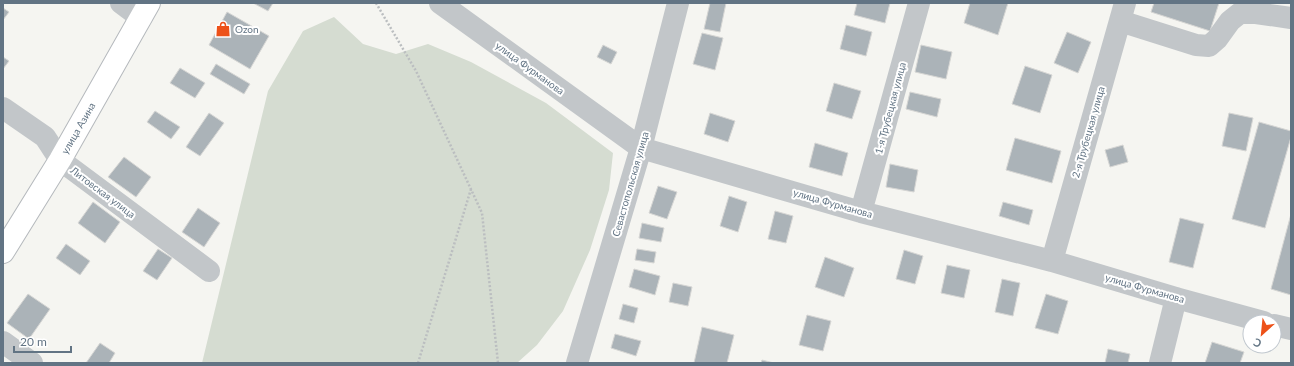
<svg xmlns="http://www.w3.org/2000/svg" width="1294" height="366" viewBox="0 0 1294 366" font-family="Lato,sans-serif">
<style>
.green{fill:#d5dcd1}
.building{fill:#abb3b8;stroke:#d6d6d4}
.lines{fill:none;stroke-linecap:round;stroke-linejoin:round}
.major-casing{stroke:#b5b9bd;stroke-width:24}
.path{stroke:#bbbec0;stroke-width:2.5;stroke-dasharray:2 2;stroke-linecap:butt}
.minor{stroke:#c2c6c9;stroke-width:22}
.major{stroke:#fff;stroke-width:22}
.labels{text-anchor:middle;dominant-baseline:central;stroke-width:4;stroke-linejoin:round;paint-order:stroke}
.poi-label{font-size:10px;fill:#627484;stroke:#fff;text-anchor:start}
.street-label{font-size:10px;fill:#627484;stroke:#fff}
</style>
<rect width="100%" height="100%" fill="#f5f5f1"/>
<path class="green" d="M334 17 363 44 396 54 428 44 471 62 546 103 613 153 609 190 590 250 563 311 537 345 517 363H202L268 91 303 31Z"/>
<path class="building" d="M253 3H273L268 11Z
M710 3H726L720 32 704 29Z
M857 3H890L885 23 854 15Z
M970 3H1008L998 35 964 23Z
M1154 3H1219L1210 31 1151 12Z
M3 8 9 12 3 20Z
M227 12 269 36 250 69 209 45Z
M846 25 872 32 866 56 840 49Z
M1067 32 1091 42 1078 73 1054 63Z
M702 33 723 38 715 70 693 64Z
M603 45 617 52 611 64 597 57Z
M921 45 952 52 946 79 915 72Z
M3 57 9 61 3 69Z
M216 64 250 84 244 94 210 74Z
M1025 66 1052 75 1040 113 1012 104Z
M180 68 205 83 195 98 170 83Z
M834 83 861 91 852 119 826 111Z
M910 92 941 99 937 117 906 109Z
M155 111 180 127 171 139 147 122Z
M209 113 224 123 200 156 186 147Z
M710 113 735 121 728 142 704 134Z
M1229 113 1253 118 1246 151 1222 146Z
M1259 122 1291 131V137L1265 228 1232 219Z
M1015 138 1061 151 1052 183 1006 170Z
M815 143 848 153 842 176 809 167Z
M1123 145 1128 162 1110 167 1105 150Z
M124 157 151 177 136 197 108 177Z
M890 164 918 170 914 192 886 187Z
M658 186 677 192 667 219 649 213Z
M729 196 747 202 738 232 720 226Z
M93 202 120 222 105 243 78 223Z
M1003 202 1033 210 1029 225 999 216Z
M198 208 220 223 204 247 182 232Z
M775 211 793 216 786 243 768 239Z
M1291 214V295L1271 289Z
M1180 218 1204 224 1193 268 1169 262Z
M642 223 664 228 661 242 639 238Z
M66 244 90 261 80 275 56 258Z
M158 249 172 258 157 280 143 271Z
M637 249 656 252 654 263 635 260Z
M904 250 923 256 915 284 896 279Z
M825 257 854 268 844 297 815 287Z
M947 265 970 270 964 298 941 293Z
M634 269 660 276 655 295 629 287Z
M1002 279 1020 283 1013 316 995 312Z
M673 283 692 287 688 306 669 302Z
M28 294 50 309 29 339 7 323Z
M1046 294 1068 301 1058 334 1035 328Z
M623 304 638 308 634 323 619 319Z
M807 315 831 321 823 351 799 345Z
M702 327 734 335 727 363H694Z
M615 334 641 341 636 356 611 348Z
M1212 342 1244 352 1240 363H1205Z
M100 343 115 353 109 363H86Z
M1108 349 1130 354 1128 363H1105Z
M762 360 774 363H761Z"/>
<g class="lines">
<g class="major-casing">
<path id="major" d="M3 252 60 160 149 3"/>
</g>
<path class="path" d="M376 3 416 71 482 213 498 363
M418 363 471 189"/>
<path class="minor" d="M121 3 141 18
M440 3 641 148 861 212 1052 261 1176 298 1264 322
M1120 21 1196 45 1209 46 1217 39 1230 21 1240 13H1256L1291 18
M3 108 45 137 60 160 209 271
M861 212 919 3
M1052 261 1125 3
M1274 325 1291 329
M3 342 32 363
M577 363 641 148 678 3
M1160 363 1176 298"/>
<use href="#major" class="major"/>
</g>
<defs>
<g id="shop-bare" transform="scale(1.2)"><path d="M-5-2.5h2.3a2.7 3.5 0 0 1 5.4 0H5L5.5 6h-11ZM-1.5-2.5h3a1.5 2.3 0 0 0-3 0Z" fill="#ed5119" stroke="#fff" stroke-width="2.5" paint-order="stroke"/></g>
</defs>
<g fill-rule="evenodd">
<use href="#shop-bare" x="223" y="29"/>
</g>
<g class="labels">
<g class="poi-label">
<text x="235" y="29">Ozon</text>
</g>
<g class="street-label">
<text transform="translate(530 68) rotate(36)">улица Фурманова</text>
<text transform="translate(890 108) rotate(-75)">1-я Трубецкая улица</text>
<text transform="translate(78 128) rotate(-60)">улица Азина</text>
<text transform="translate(1088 132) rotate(-74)">2-я Трубецкая улица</text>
<text transform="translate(630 184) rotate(-74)">Севастопольская улица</text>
<text transform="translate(103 192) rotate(37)">Литовская улица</text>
<text transform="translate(833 203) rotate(16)">улица Фурманова</text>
<text transform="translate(1145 288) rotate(16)">улица Фурманова</text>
</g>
</g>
<rect width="1294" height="366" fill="none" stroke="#627484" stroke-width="8"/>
<g transform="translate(1262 334) rotate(207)"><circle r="19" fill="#ffffff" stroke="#c0c7ce"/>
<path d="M0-3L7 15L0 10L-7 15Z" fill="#ed5119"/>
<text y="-6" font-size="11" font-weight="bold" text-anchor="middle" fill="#627484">С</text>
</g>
<path d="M14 346v6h57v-6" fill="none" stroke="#627484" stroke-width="2"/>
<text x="20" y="346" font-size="12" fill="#627484" stroke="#ffffff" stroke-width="3" paint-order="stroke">20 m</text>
</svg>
